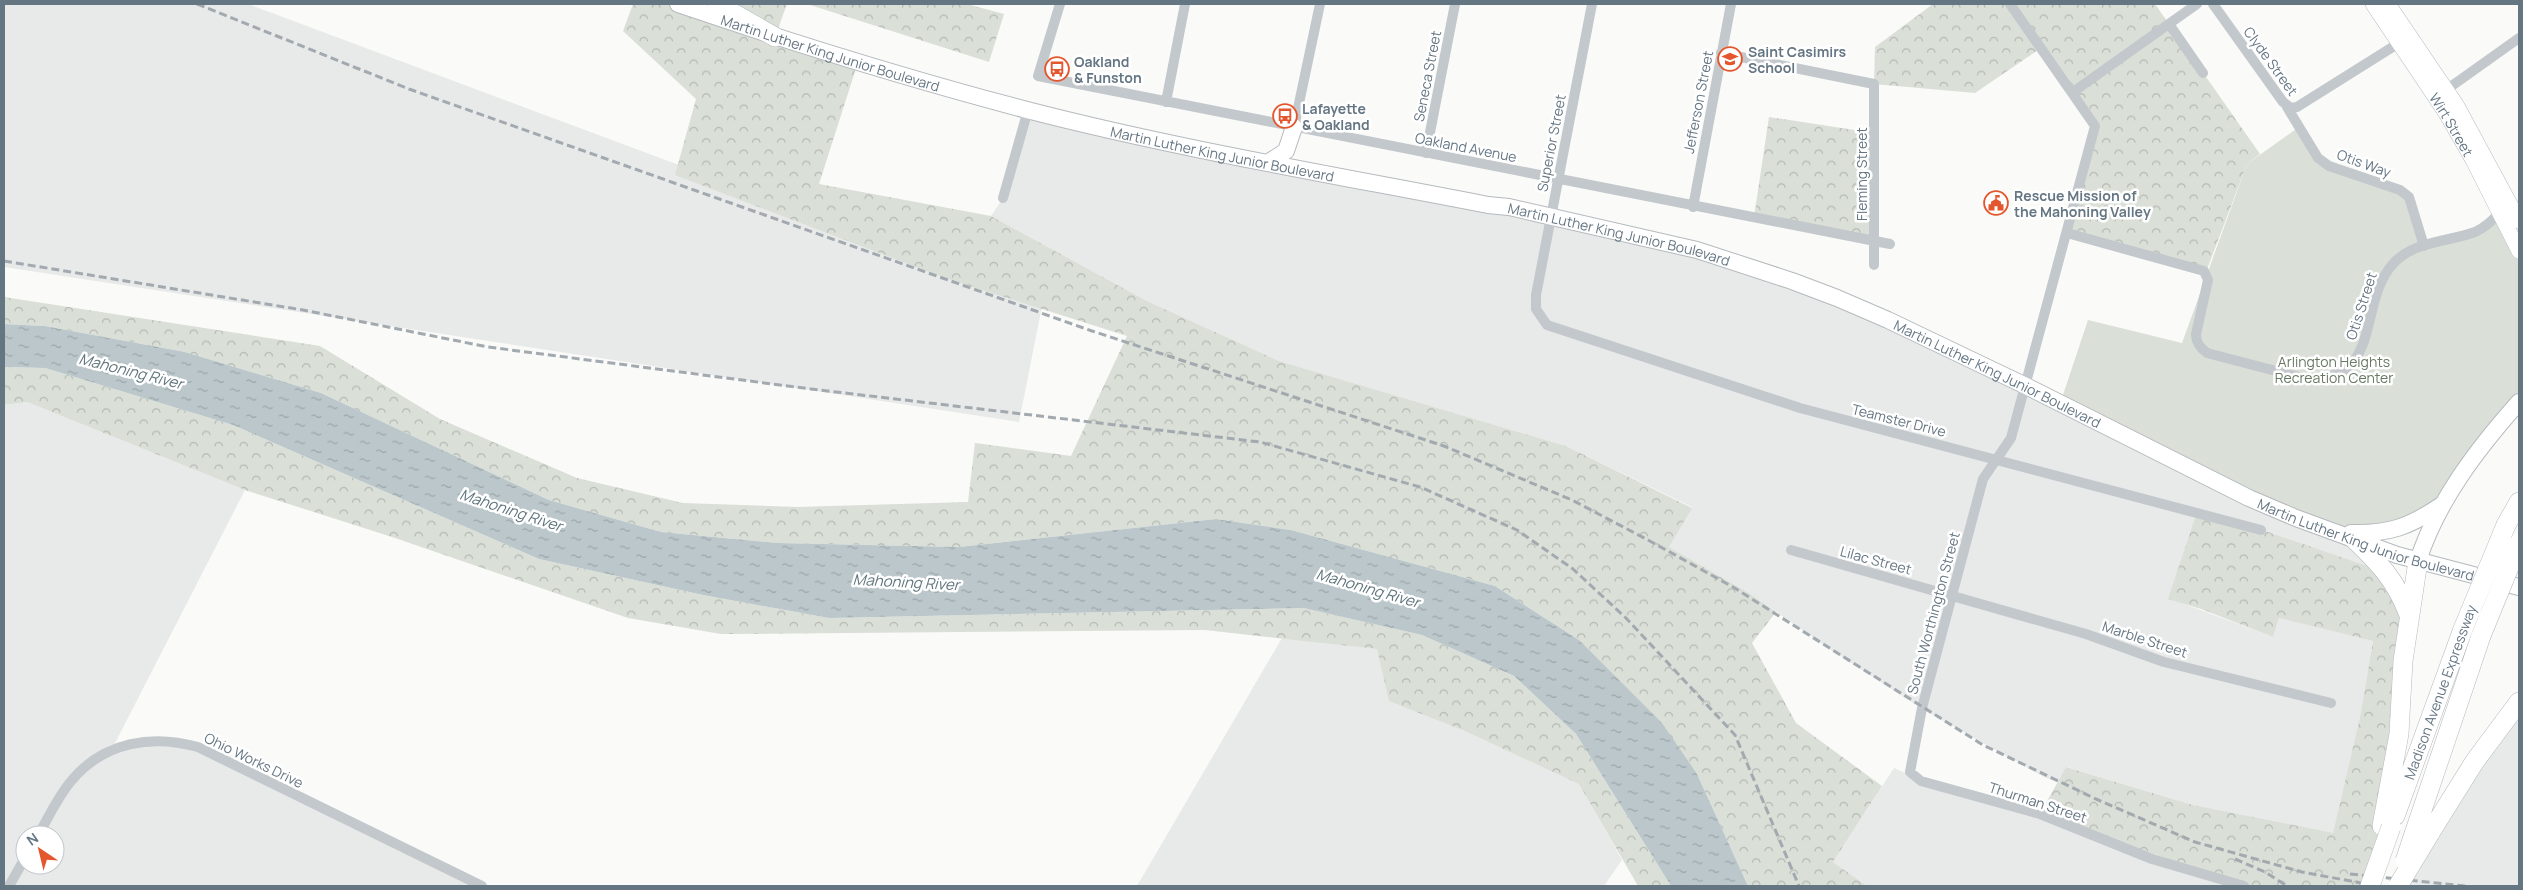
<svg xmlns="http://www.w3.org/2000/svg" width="2523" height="890" viewBox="0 0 2523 890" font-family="Manrope,sans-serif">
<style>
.built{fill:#e8e9e9;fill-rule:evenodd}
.green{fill:#dadfd7}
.forest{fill:url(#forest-crowns)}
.water{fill:url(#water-ripples)}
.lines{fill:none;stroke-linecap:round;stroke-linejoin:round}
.secondary-casing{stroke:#b3babf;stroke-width:16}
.primary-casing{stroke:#b5babe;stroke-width:18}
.highway-casing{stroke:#b4b9bd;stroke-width:20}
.street{stroke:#c3c8cc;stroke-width:10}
.secondary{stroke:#fff;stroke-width:15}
.primary{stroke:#fff;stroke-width:16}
.highway{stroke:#fff;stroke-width:19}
.rail{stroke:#a2aab0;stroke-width:3;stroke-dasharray:8 4;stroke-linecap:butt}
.highway-bridge-casing{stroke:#b4b9bd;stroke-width:20;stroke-linecap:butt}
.highway-bridge{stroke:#fff;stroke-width:19}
.labels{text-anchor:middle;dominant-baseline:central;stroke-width:5;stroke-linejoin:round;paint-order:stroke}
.poi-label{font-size:14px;font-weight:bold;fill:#657683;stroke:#fff;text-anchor:start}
.street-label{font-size:14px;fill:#657683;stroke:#fff}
.park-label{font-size:14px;fill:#687a64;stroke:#fff}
.water-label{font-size:15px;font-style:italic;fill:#60757c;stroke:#fff}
</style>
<defs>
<pattern id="forest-crowns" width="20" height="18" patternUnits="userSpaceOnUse" patternTransform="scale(1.25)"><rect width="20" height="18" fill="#dadfd7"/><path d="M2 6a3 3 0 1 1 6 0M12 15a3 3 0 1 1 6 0" fill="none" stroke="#b4b9b4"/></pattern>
<pattern id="water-ripples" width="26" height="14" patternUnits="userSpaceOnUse" patternTransform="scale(1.25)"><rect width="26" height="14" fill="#bbc7cb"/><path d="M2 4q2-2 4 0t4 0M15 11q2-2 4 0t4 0" fill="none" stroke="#9ca6aa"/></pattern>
</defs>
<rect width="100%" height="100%" fill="#fafaf8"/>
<path class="built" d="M4 4H248L1043 301 1019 422 4 267Z
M1028 110 1487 205 1792 281 2353 538 2388 573 2242 523 2168 598 2273 637 2279 618 2373 641 2360 717 2333 834 2193 805 2067 767 2057 782 2044 777 1922 709 1828 648 1749 593 1669 547 1692 507 1566 446 1279 361 1147 301 991 216 1003 198Z
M27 402 245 490 112 749 181 742 482 886H4V405ZM25 835H55V865H25Z
M1282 638 1377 649 1390 701 1467 732 1580 784 1622 860 1604 886H1137Z
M2519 702V886H2398Z
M1894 768 1914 777 2244 886H1867L1833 862Z"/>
<path class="green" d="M2299 127 2318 158 2409 197 2424 246 2477 231 2494 219 2519 251V394L2505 418 2428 514 2339 533 2060 404 2088 320 2182 343 2247 164Z"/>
<path class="forest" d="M633 4H678L772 35 717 4H787L775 37 858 62 819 184 991 216 1147 301 1279 361 1566 446 1692 508 1669 547 1749 593 1776 612 1752 643 1796 723 1882 786 1833 862 1867 886H1748L1697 774 1579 640 1495 586 1291 530 1216 519 959 547 777 543 661 532 549 500 321 393 185 352 45 326 4 324V297L320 346 440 419 577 478 683 503 797 507 968 502 975 443 1071 456 1127 336 945 278 675 175 696 99 623 31Z
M807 4H967L1004 14 989 62Z
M1933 4H2155L2260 154 2247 164 2206 272 2067 233 2095 126 2041 48 1975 93 1874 84 1875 47Z
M1769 117 1874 133V241L1754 217Z
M4 367 45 368 233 425 539 559 703 595 829 618 1305 608 1422 635 1514 676 1576 734 1671 886H1638L1579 784 1467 732 1389 701 1377 649 1205 630 721 634 628 618 392 537 245 490 27 402 4 405Z
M2197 512 2242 523 2388 573 2404 603 2399 734 2369 886H2244L2040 814 2066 767 2193 805 2333 833 2360 717 2373 641 2279 618 2273 637 2201 609 2168 599Z"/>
<path class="water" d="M4 324 45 326 185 352 321 393 549 500 661 532 777 543 959 547 1216 519 1291 530 1495 586 1579 640 1662 723 1697 774 1748 886H1671L1576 734 1514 676 1422 635 1304 608 829 618 703 595 539 559 233 425 45 368 4 367Z"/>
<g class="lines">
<g class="secondary-casing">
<g id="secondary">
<path id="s1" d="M2373 4 2446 113 2473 160 2519 251"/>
<path d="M2388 4 2457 106 2519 221"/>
</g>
</g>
<g class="primary-casing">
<g id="primary">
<path id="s2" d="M678 4C793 43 909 79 1027 110 1178 149 1334 175 1488 205L1509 207 1697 250 1792 281 1837 298 1888 320 2026 386 2249 498 2296 518 2397 555 2519 587"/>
<path d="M1269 162 1286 151 1294 127"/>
<path d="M2351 533C2389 534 2409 527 2440 506"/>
<path d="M2418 561C2437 501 2478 448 2519 402"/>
</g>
</g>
<g class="highway-casing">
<path id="highway" d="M717 4 775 37
M2506 525 2519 502
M2353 538C2379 563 2396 580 2409 615
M2395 816 2463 629
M2382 826 2399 734 2403 661 2418 561
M2430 833 2475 761 2519 702
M2414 834 2481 636"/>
</g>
<path class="street" d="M1060 4 1038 76 1890 244
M1592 4 1536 295V309L1547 325 1800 408 2261 530
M2010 4 2095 126 2011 438 1983 479 1922 708 1910 772 1921 781 2040 814 2152 859 2244 886
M2213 4 2283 102 2291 108 2297 107 2399 43
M2169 24 2203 73
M1721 53 1874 84V265
M2446 90 2519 38
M2073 92 2197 4
M1166 102 1185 4
M2287 107 2318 158 2329 166 2400 190 2409 197 2424 246
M1294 127 1320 4
M1426 153 1455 4
M1003 198 1028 110
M1693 207 1731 4
M2067 233 2204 271 2208 280 2196 334C2196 343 2200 348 2207 353L2303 378C2384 384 2357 305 2392 265 2412 241 2448 242 2475 232 2484 228 2493 220 2499 213
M1791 550 2086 634 2164 662 2331 703
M38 835C49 817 58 796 72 780 104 742 152 734 198 747L482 886
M9 886 25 858"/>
<use href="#secondary" class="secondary"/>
<use href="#primary" class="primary"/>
<use href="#highway" class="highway"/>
<path class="rail" d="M197 4 409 89 1092 331 1444 446 1572 500 1648 540 1733 587 1983 745 2096 799 2195 842 2302 872 2377 886
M4 261 303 310 488 347 811 389 1260 442 1420 487 1517 530 1573 569 1626 618 1735 735 1799 886
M2235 859 2265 872 2287 886
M2350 874 2465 886"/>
<g class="highway-bridge-casing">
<path id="highway-bridge" d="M2463 629 2506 525
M2481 636 2519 543
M2405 861 2414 834
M2370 886 2391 827
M2398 886 2430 833"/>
</g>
<use href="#highway-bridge" class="highway-bridge"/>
</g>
<defs>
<g id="school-ring" transform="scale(1.25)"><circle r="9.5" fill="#fff" stroke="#e4572e" stroke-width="1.5"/><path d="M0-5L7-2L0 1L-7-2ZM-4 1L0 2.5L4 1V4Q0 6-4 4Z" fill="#e4572e"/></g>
<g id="bus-ring" transform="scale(1.25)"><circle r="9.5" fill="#fff" stroke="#e4572e" stroke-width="1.5"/><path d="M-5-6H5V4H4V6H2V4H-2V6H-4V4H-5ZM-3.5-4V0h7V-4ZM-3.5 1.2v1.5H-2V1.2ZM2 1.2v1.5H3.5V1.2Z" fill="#e4572e"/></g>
<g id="civic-ring" transform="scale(1.25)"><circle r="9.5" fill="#fff" stroke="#e4572e" stroke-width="1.5"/><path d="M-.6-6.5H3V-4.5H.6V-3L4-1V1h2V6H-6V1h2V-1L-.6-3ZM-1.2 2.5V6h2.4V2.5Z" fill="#e4572e"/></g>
</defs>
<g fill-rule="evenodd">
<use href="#school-ring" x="1730" y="59"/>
<use href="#bus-ring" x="1057" y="69"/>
<use href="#bus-ring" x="1285" y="116"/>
<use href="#civic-ring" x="1996" y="203"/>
</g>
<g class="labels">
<g class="poi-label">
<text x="1748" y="51">Saint Casimirs<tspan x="1748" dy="16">School</tspan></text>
<text x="1074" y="61">Oakland<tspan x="1074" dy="16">&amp; Funston</tspan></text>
<text x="1302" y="108">Lafayette<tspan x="1302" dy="16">&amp; Oakland</tspan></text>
<text x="2014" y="195">Rescue Mission of<tspan x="2014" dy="16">the Mahoning Valley</tspan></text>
</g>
<g class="street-label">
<text stroke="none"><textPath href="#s2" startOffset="160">Martin Luther King Junior Boulevard</textPath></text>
<text transform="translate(2271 61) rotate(54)">Clyde Street</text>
<text transform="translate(1427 76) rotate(-79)">Seneca Street</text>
<text transform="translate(1698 102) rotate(-79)">Jefferson Street</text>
<text stroke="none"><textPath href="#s1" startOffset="144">Wirt Street</textPath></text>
<text transform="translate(1551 143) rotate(-79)">Superior Street</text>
<text transform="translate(1466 147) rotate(11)">Oakland Avenue</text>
<text stroke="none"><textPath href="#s2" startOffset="565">Martin Luther King Junior Boulevard</textPath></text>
<text transform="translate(2364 163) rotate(20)">Otis Way</text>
<text transform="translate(1861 174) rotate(-90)">Fleming Street</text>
<text stroke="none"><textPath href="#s2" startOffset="970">Martin Luther King Junior Boulevard</textPath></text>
<text transform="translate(2361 306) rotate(-72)">Otis Street</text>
<text stroke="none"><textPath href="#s2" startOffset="1375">Martin Luther King Junior Boulevard</textPath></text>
<text transform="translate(1899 420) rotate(14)">Teamster Drive</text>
<text stroke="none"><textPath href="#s2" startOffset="1780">Martin Luther King Junior Boulevard</textPath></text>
<text transform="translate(1876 560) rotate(15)">Lilac Street</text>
<text transform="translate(1933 613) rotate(-75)">South Worthington Street</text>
<text transform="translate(2145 639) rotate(18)">Marble Street</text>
<text transform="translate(2440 692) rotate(-70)">Madison Avenue Expressway</text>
<text transform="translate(254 760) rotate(26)">Ohio Works Drive</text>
<text transform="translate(2038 802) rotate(18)">Thurman Street</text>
</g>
<g class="park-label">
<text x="2334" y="361">Arlington Heights<tspan x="2334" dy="16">Recreation Center</tspan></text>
</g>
<g class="water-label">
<text transform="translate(131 371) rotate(14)">Mahoning River</text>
<text transform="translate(511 510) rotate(18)">Mahoning River</text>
<text transform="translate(906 582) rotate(3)">Mahoning River</text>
<text transform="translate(1368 588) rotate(16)">Mahoning River</text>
</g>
</g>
<rect width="2523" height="890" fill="none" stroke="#657683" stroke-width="10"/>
<g transform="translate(40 850) rotate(325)"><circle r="24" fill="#ffffff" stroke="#c1c8cd"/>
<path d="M0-4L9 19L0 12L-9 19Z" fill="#e4572e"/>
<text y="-8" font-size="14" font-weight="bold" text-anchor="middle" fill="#657683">N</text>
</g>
</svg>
